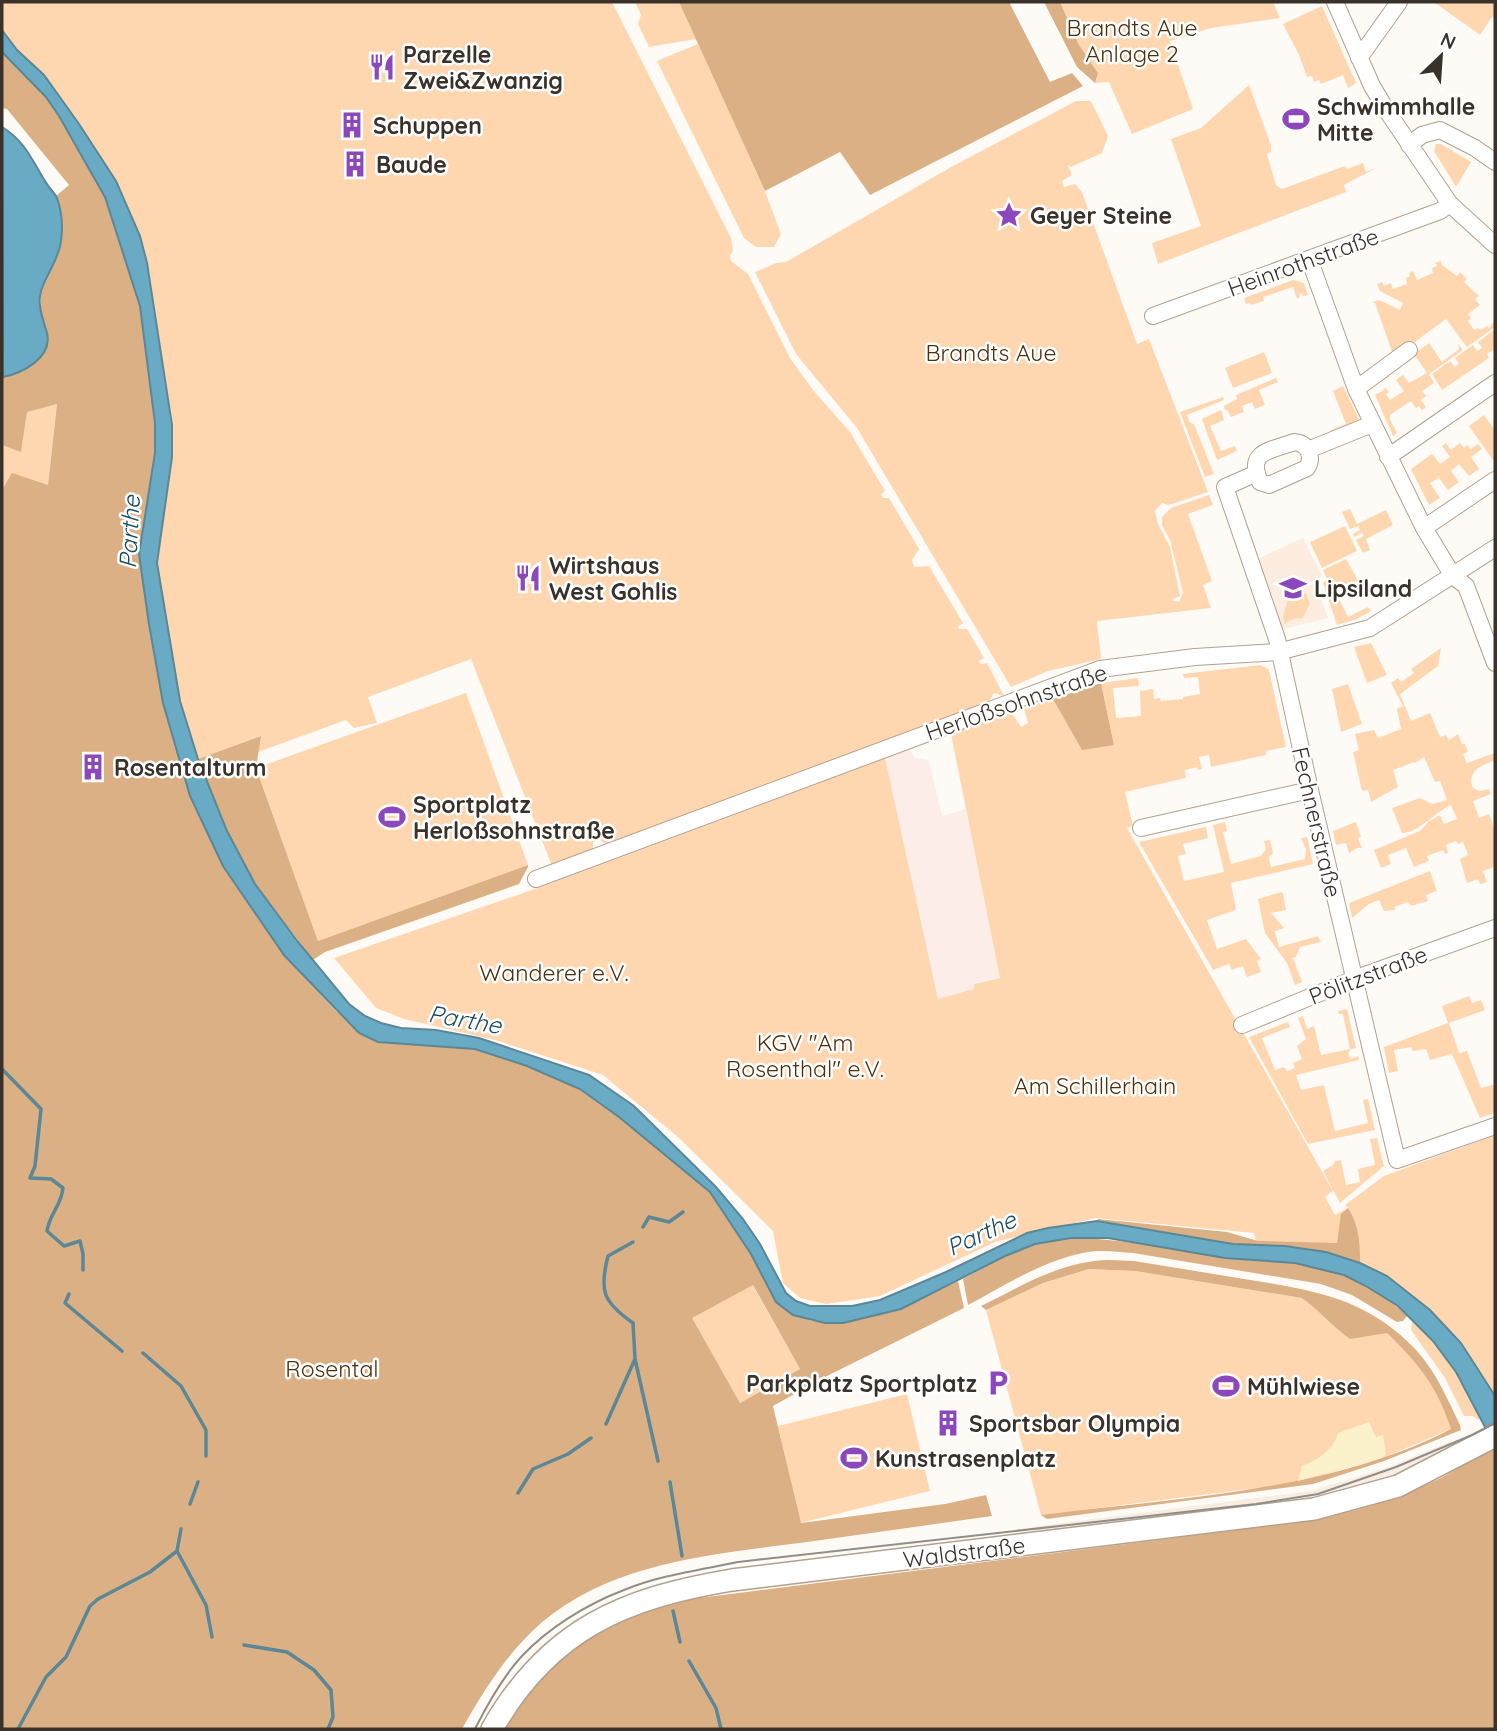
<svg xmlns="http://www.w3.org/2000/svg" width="1497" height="1731" viewBox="0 0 1497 1731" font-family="Quicksand,sans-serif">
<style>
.commercial{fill:#fcede8}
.built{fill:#f7ede3}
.education{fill:#fdede1}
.green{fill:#fed7b0}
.forest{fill:#dab084;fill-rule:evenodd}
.sand{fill:#fbf1cb}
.water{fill:#69abc5;stroke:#5b8796;stroke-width:2}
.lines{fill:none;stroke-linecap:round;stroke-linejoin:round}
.stream{stroke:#5b8796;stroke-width:3.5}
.minor-casing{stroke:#b3a08d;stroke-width:18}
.major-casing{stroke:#b3a08d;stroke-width:24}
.minor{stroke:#fff;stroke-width:16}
.major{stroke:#fff;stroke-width:21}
.tram{stroke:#938d87;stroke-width:2}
.labels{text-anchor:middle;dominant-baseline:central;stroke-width:5;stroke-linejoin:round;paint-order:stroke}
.park-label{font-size:23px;fill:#4d300d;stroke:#fff}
.poi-label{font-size:23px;font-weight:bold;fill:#3a322a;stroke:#fff;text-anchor:start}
.street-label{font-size:23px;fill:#3a322a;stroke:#fff}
.water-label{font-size:24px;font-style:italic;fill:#154d60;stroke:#fff}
</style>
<rect width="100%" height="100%" fill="#fefaf6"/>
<path class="commercial" d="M908 747 915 758 929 760 942 816 966 809 1000 978 974 983 975 989 938 999 885 758Z"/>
<path class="built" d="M1451 1441 1454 1451 1418 1467 1336 1496 1033 1538 1031 1527 1311 1491 1392 1466Z"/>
<path class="education" d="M1303 538 1322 575 1316 584 1328 618 1280 630 1271 604 1270 593 1257 559Z"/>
<path class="green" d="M2 2H612L731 238 733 251 730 255 731 261 748 274 790 358 813 390 850 432 885 491 881 494 883 498H889L919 549 912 560 914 567 929 566 963 623 958 627 959 629H967L984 658 979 661 981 664 987 663 1004 696 994 693 989 702 963 713 607 845 600 840 593 842V850L552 866 471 659 368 697 377 723 354 728 346 720 258 752 260 736 198 759 180 701 157 563 172 425 147 263 140 236 116 181 44 75 17 50 2 30Z
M635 2H679L696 39 649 47 638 24 641 15Z
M1060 2H1273L1280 18 1211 28 1170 41 1193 109 1132 134 1109 82 1095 83 1098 73 1079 45Z
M1434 2H1472L1475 4 1477 2H1495V19L1492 17 1480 35Z
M1322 6 1356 83 1348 88 1343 75 1321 84 1319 80 1314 82 1312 76 1307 77 1299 55 1283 24Z
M698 44 765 191 781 234 774 247H756L744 238 657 61Z
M1249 85 1271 145V152L1267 154 1276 185 1282 189 1345 166 1347 169 1363 163 1366 172 1378 167 1344 185 1346 192 1158 264 1152 243 1201 226 1171 139 1201 128Z
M1076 101H1091L1108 136 1102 153 1071 167 1068 165 1072 175 1062 181 1064 187 1075 184 1082 192 1137 344 1149 339 1208 492 1169 505 1162 503 1155 511 1158 524 1170 547 1180 596 1171 600 1179 602 1183 593 1170 540 1162 525V517L1171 508 1209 495 1213 505 1188 514 1212 581 1203 585 1211 608 1097 621 1101 659 1048 671 1011 687 857 428 796 354 755 272 776 263 786 262 953 166Z
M1436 144H1441L1471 162 1456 187 1434 151Z
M1441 261 1442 265 1457 276 1460 272 1467 279 1464 282 1479 296 1475 299 1480 305 1468 314 1471 318 1468 321 1474 330 1478 328 1480 330 1487 326 1489 328 1495 320V327L1467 347 1446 319 1394 357 1375 303 1372 302 1379 300 1400 310 1403 303 1380 291 1377 284 1382 282 1384 286 1391 283 1393 289 1407 284 1406 278 1410 276 1409 273 1413 271 1417 280 1433 273 1432 268 1437 266 1435 263Z
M1293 280 1304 283 1308 295 1303 296 1302 293 1299 294 1300 297 1297 299 1293 287 1263 297 1264 301 1251 305 1250 303 1246 304 1244 298Z
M1495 329V352L1493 350 1487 354 1489 358 1442 390 1432 374 1450 361 1455 367 1459 364 1455 358 1473 345 1477 351 1482 348 1478 342Z
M1429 343 1442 362 1459 349 1458 344 1463 350 1429 374 1434 383 1422 391 1426 396 1421 400 1426 407 1422 410 1419 406 1416 408 1411 401 1390 415V419L1397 433 1393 436 1375 395 1384 390 1385 387 1389 392 1386 394 1390 400 1404 391 1396 380 1403 375 1409 383 1427 373 1414 354Z
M1264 352 1272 373 1233 388 1225 368Z
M1276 378 1278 382 1259 390 1265 405 1255 409 1252 402 1242 406 1244 412 1231 417 1227 410H1225L1224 406 1237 399 1236 395Z
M1343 386 1359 419 1350 424 1347 429 1332 433 1331 430 1346 424 1333 391Z
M1223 397 1224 400 1187 415 1190 423 1194 424 1214 474 1205 477 1180 412Z
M57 404 48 485 2 490V445L21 451 27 411Z
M1221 410 1224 420 1210 426 1221 451 1235 446 1237 451 1217 460 1202 419Z
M1484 415 1495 430V458L1493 460 1469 426Z
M1446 443 1451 450 1460 443 1464 448 1467 445 1471 449 1478 444 1482 449 1471 457 1479 469 1469 476 1459 464 1451 471 1459 482 1448 490 1439 478 1430 483 1440 498 1429 505 1411 469 1432 454 1440 464 1450 457 1442 446Z
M1350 509 1357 524 1386 510 1393 525 1366 539 1370 550 1363 553 1356 540 1364 536 1362 533 1354 537 1353 534 1360 530 1358 526 1350 529 1342 512Z
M1345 526 1357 551 1322 568 1310 542Z
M1346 559 1359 582 1345 590 1341 584 1330 589 1333 597 1337 595 1348 617 1368 607 1371 611 1357 619 1337 625 1323 583 1327 579 1323 570Z
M1306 593 1310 604 1302 619 1297 618 1286 622 1285 625 1283 616 1288 600Z
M1371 643 1387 675 1367 683 1354 647Z
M1441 648 1438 666 1400 694 1411 721 1430 713 1440 737 1446 735 1449 740 1458 734 1462 744H1465L1468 752 1463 754 1467 763 1495 753V760C1482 765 1466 771 1473 788L1480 791 1489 789 1491 794 1473 801 1479 818 1489 814 1495 830V867L1483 871 1487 882 1480 884 1478 879 1467 883 1460 859 1468 855 1463 842 1458 844 1456 841 1446 845 1448 853 1445 854 1443 850 1427 856 1429 861 1414 867 1406 848 1388 855 1391 864 1381 868 1374 850 1420 831 1428 822 1440 815 1444 824 1457 819 1451 805C1435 812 1417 834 1402 833L1392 808 1420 798 1432 804 1447 800 1440 781 1435 782 1424 757 1415 763 1414 762 1393 770 1398 787 1371 802 1368 790 1362 791 1353 752 1359 750 1355 734 1374 730 1378 738 1401 729 1397 709 1403 706 1391 683 1398 678 1401 682 1414 673 1411 669Z
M1261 665 1269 670 1286 747 1266 751V755L1211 767 1209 755 1199 757 1202 769 1198 770 1197 767 1185 770 1186 778 1125 792 1133 826 1127 828 1333 1191 1325 1197 1335 1215 1348 1208 1345 1205 1384 1176 1495 1135V1396L1461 1342 1430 1310 1387 1276 1360 1263 1256 1242 1254 1233 1096 1218 995 1242 880 1296 826 1304 800 1298 783 1283 773 1231 678 1137 603 1075 495 1040 404 1019 376 1008 334 958 538 888 885 758 938 999 974 989V984L1000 978 951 734 1011 712 1021 727 1028 723 1024 709 1053 698 1082 749 1114 744 1101 683 1138 678 1139 686 1113 688 1116 718 1141 716 1140 691 1153 689 1154 699 1160 698 1161 701 1183 699V697L1200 694 1198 677 1184 678 1183 674Z
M1348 684 1362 724 1341 732 1332 689Z
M466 693 528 865 318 941 256 768Z
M1225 822 1227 831 1223 832 1231 864 1261 856 1266 849 1264 841 1270 840 1273 853 1269 857 1271 867 1305 859 1306 850 1301 838 1307 837 1313 864 1231 883 1236 910 1207 920 1217 949 1246 939 1261 959 1257 961 1261 972 1247 977 1243 966 1232 970 1229 964 1213 970 1139 842 1206 827 1208 838 1183 844 1186 854 1178 856 1184 881 1224 872 1213 825Z
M1356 822 1361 837 1358 838 1362 848H1357L1349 853 1346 843 1336 845 1333 831Z
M1430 871 1437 891 1426 895 1428 901 1411 906 1408 902 1394 907 1395 910 1384 911 1379 900 1369 904 1352 918 1349 903Z
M1281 892 1283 893 1286 910 1271 913 1284 928 1275 931 1279 947 1318 936 1321 942 1300 947 1296 957 1293 958 1302 982 1295 985 1287 963 1265 933 1258 899Z
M1469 996 1472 1003 1481 1000 1485 1010 1449 1023 1459 1053 1467 1051 1481 1088 1495 1084V1113L1480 1118 1452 1054 1430 1060 1426 1049 1413 1051 1411 1047 1394 1050 1398 1071 1389 1073 1384 1047 1448 1023 1442 1006Z
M1347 1009 1356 1048 1351 1049 1348 1053 1351 1059 1358 1056 1359 1060 1296 1075 1301 1090 1324 1085 1335 1131 1368 1123 1363 1100 1368 1099 1375 1130 1308 1144 1249 1037 1288 1022 1290 1027 1262 1038 1275 1070 1284 1067 1287 1071 1295 1068 1293 1063 1302 1059 1297 1046 1306 1039 1298 1018 1303 1016 1307 1029 1314 1026 1321 1055 1350 1049 1343 1014H1339L1338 1011Z
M1377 1138 1384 1166 1340 1203 1323 1171 1333 1165 1335 1161 1341 1160 1346 1185 1360 1182 1358 1169 1375 1165 1370 1139Z
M1089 1269 1135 1271 1302 1298 1387 1333 1416 1361 1442 1401 1451 1429 1383 1458 1289 1484 1041 1515 986 1310 1043 1283Z
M752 1284 800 1369 740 1403 691 1318Z
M1412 1322C1444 1343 1462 1385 1480 1417L1478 1420 1473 1416H1464L1445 1378 1411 1330Z
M907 1394 930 1491 800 1523 778 1426Z"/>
<path class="forest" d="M679 2H1009L1050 82 1072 73 1083 86 870 195 840 152 765 191Z
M1044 2H1060L1079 45 1098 73 1095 83 1077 67Z
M2 52 46 97 59 116 105 197 116 224 140 306 155 423V453L139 554 149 624 163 703 190 796 223 866 284 955 337 1012 435 1045 475 1049 527 1066 580 1089 619 1117 710 1192 751 1254 776 1302 811 1321 843 1323 901 1309 958 1281 964 1308 829 1375 773 1406 801 1523 945 1504 986 1495 992 1516C930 1525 869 1533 807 1542 716 1554 614 1561 541 1623 507 1653 484 1690 462 1729H2V490L12 473 48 485 57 404 27 412 21 452 2 445V377L47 333 41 317V292L55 262 62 217 56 196 69 185 7 109 2 108ZM753 1285 800 1369 740 1403 692 1318Z
M1101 683 1114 745 1082 750 1053 699Z
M261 736 256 768 318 941 528 865V867L519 884 325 952 313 960 255 884 227 831 198 759Z
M1348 1208C1359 1225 1360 1243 1360 1263L1325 1252 1285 1246 1233 1244 1097 1221 1098 1219 1227 1232 1258 1241 1337 1243 1341 1214Z
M1071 1238C1125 1238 1172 1251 1224 1257 1247 1260 1270 1260 1293 1263 1335 1268 1377 1286 1407 1316L1403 1321 1397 1322 1352 1295 1321 1284 1133 1253C1117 1252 1099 1249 1083 1253 1042 1261 1004 1286 968 1305L963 1279 1005 1256 1035 1244Z
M1109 1260 1134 1261C1171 1267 1208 1273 1244 1279 1312 1290 1367 1297 1417 1351 1436 1372 1448 1400 1460 1425L1461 1430 1384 1461 1313 1484 1047 1519 1041 1515C1175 1498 1330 1492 1451 1429 1437 1386 1419 1364 1387 1333L1350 1339C1332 1326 1320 1311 1302 1298L1135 1271 1089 1269 1043 1283 986 1310 981 1306C1023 1285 1062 1261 1109 1260Z
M1495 1447V1729H505C547 1654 603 1624 683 1600L1316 1520 1402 1496 1441 1478Z"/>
<path class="sand" d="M1369 1422 1376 1437 1383 1435 1386 1454 1382 1458 1298 1481 1302 1466C1318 1460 1333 1450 1338 1433Z"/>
<path class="water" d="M2 30 17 50 44 75 79 124 116 181 140 236 147 263 172 425V457L157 563 180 701 198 759 227 831 255 884 298 942 349 1004 365 1016 381 1023 401 1028 436 1030 479 1038 589 1075 634 1106 716 1187 743 1219 760 1244 786 1293 796 1301 810 1306H852L880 1300 946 1272 1027 1233 1048 1228 1097 1221 1233 1244 1285 1246 1326 1252 1360 1263 1387 1276 1430 1310 1461 1343 1495 1396V1446L1456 1372 1433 1341 1398 1306 1366 1286 1344 1275 1295 1263 1225 1258 1108 1238H1071L1035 1244 1005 1256 901 1309 843 1323H825L793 1315 776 1302 751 1254 710 1192 619 1117 580 1089 527 1066 475 1049 378 1042 359 1033 284 955 223 866 190 796 163 703 149 624 139 554 155 453V423L140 306 105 197 59 116 46 97 2 52Z
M2 127C24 140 32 160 45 181 48 187 54 192 57 198 62 212 63 227 61 241 59 259 47 273 41 291 37 305 43 319 47 333 53 358 22 373 3 377Z"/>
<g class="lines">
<path class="stream" d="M2 1069 41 1109 35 1166 30 1178 51 1179 63 1188C61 1207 50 1212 47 1231L64 1246 80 1241 83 1254V1270
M643 1227 649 1217 669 1222 683 1212
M633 1242 608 1256C599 1291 603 1302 633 1323L635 1359 658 1461
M69 1294 65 1303 122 1351
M143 1353 181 1386 206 1430V1456
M606 1424 635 1359
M670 1482 682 1556
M518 1493 533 1469 568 1454 591 1438
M190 1504 198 1482
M181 1529 177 1551 206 1605 212 1637
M673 1611 680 1642
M244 1645 287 1652 314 1670 331 1690 333 1717 328 1729
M689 1661 716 1708 721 1729
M18 1729 46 1677 66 1657 90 1606 98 1599 150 1572 177 1551"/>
<g class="minor-casing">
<path id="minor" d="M1335 2 1372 86 1387 111 1450 204 1495 245
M1359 58 1399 2
M1409 145 1422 135 1440 130 1475 148 1495 162
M1310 261 1356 389 1424 528 1453 576 1466 586 1495 663
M1153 316 1440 211 1450 204
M1356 389 1409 350
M1294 442C1308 443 1314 456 1307 468L1269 485 1260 482C1246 451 1270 451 1294 442Z
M1308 450 1372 424
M1388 457 1495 383
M1257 473 1225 487 1277 639 1310 790 1397 1160 1495 1126
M1424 528 1495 480
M1141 828 1310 790
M536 879 1100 669 1195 657 1278 652 1370 628 1495 548
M1242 1025 1354 979 1495 928"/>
</g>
<g class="major-casing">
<path id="major" d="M492 1729C549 1629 624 1598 732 1580L1314 1509 1398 1486 1495 1436"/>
</g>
<use href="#minor" class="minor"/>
<use href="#major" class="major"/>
<path class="tram" d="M475 1729C487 1705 503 1677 521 1657 548 1628 587 1604 624 1590 660 1575 700 1570 738 1562L1256 1504 1318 1494 1396 1467 1472 1435 1495 1423"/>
</g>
<defs>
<g id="restaurant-bare" transform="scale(2.1)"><path d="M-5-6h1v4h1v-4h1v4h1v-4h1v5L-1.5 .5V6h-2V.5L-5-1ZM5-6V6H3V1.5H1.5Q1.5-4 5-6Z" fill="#8b47bb" stroke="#fff" stroke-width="2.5" paint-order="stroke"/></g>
<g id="stadium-bare" transform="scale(2.1)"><path d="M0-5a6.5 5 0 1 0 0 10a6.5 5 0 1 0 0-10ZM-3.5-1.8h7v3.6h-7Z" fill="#8b47bb" stroke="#fff" stroke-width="2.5" paint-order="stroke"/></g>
<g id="building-bare" transform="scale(2.1)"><path d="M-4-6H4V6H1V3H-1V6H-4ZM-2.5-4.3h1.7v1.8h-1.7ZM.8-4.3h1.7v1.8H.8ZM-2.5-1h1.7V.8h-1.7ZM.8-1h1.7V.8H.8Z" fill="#8b47bb" stroke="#fff" stroke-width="2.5" paint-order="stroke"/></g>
<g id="sight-bare" transform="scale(2.1)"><path d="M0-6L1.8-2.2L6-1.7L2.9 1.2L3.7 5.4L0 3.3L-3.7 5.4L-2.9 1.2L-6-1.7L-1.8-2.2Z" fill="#8b47bb" stroke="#fff" stroke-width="2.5" paint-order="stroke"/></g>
<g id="school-bare" transform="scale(2.1)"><path d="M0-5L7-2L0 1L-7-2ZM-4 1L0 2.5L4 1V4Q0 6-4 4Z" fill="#8b47bb" stroke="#fff" stroke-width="2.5" paint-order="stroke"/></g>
<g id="parking-bare" transform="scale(2.1)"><path d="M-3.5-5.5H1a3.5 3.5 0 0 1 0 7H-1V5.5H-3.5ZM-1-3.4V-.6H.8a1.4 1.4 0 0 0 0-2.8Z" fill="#8b47bb" stroke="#fff" stroke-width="2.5" paint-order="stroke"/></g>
</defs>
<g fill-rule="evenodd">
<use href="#restaurant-bare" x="382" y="67"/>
<use href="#stadium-bare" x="1296" y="119"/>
<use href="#building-bare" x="352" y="125"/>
<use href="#building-bare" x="355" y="164"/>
<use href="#sight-bare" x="1009" y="215"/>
<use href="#restaurant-bare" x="528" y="578"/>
<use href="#school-bare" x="1293" y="588"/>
<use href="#building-bare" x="93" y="767"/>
<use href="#stadium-bare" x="392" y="817"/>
<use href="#parking-bare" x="998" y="1383"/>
<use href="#stadium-bare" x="1226" y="1386"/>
<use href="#building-bare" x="948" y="1423"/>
<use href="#stadium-bare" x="854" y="1458"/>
</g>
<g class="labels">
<g class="park-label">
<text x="1132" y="27">Brandts Aue<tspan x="1132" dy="26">Anlage 2</tspan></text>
<text x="991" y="352">Brandts Aue</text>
<text x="554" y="972">Wanderer e.V.</text>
<text x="805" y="1042">KGV "Am<tspan x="805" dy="26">Rosenthal" e.V.</tspan></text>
<text x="1095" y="1085">Am Schillerhain</text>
<text x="332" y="1368">Rosental</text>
</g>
<g class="poi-label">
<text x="403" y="54">Parzelle<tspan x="403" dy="26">Zwei&amp;Zwanzig</tspan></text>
<text x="1317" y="106">Schwimmhalle<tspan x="1317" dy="26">Mitte</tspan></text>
<text x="373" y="125">Schuppen</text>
<text x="376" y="164">Baude</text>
<text x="1030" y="215">Geyer Steine</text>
<text x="549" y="565">Wirtshaus<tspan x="549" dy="26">West Gohlis</tspan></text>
<text x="1314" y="588">Lipsiland</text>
<text x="114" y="767">Rosentalturm</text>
<text x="413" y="804">Sportplatz<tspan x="413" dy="26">Herloßsohnstraße</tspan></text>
<text x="977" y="1383" text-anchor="end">Parkplatz Sportplatz</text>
<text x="1247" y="1386">Mühlwiese</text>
<text x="969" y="1423">Sportsbar Olympia</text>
<text x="875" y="1458">Kunstrasenplatz</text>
</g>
<g class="street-label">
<text transform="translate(1303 262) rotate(-20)">Heinrothstraße</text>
<text transform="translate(1016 702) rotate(-19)">Herloßsohnstraße</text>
<text transform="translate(1317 822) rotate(77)">Fechnerstraße</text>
<text transform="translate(1368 975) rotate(-21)">Pölitzstraße</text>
<text transform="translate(964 1552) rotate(-7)">Waldstraße</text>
</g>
<g class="water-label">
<text transform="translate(129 532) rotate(-87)">Parthe</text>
<text transform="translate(465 1019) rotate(10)">Parthe</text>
<text transform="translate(981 1233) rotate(-25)">Parthe</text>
</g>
</g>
<rect width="1497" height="1731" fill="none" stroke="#3a322a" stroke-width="7"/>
<g transform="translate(1441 56) rotate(25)" stroke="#ffffff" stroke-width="5" paint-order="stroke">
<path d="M0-5L12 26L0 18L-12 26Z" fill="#3a322a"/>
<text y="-10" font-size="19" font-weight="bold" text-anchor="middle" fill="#3a322a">N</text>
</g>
</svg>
